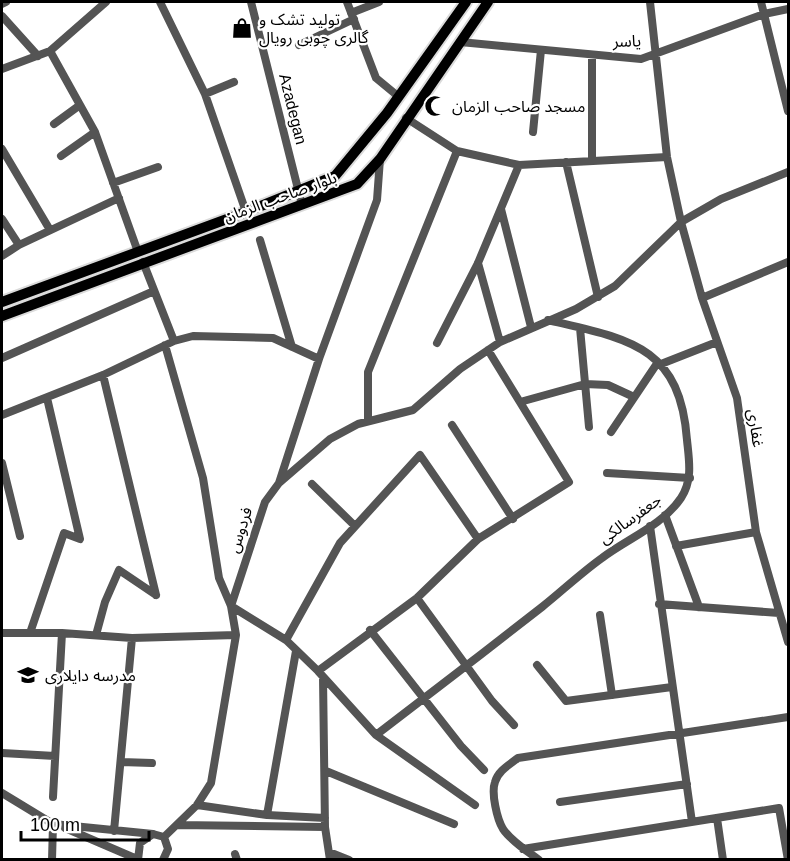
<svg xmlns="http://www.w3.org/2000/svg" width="790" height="861" viewBox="0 0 790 861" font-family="Helvetica,'Noto Sans Arabic',sans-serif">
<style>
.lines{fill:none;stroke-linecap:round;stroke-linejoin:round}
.major-casing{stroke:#dbdbdb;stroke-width:14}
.minor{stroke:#545454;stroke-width:8}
.major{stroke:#000;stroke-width:10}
.labels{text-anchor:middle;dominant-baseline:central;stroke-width:4.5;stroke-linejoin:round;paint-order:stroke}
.poi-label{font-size:16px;fill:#000;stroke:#fff;text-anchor:start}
.street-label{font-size:16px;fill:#000;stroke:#fff}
</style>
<rect width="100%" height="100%" fill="#fff"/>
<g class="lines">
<g class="major-casing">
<path id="major" d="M2 302 246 212 335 176 387 113 466 2
M2 316 357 184 380 159 488 2"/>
</g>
<path class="minor" d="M160 2 205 94 246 212
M251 2 302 205
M347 2 376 78 399 97
M650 2 667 157 681 222 702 298 737 398 756 532 788 642
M761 2 788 111
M2 4 6 2
M351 13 379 2
M2 16 38 56
M460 42 641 59 764 14 788 9
M299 45 354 19
M50 51 95 132 138 252
M592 55V161
M2 69 50 51 106 2
M205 94 234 82
M406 118 457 151 519 165 667 157
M54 124 80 105
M533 132 541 50
M2 149 50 230
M61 156 95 132
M566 162 598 297
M113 183 158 167
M501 209 531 327
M2 219 19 245
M260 240 292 347
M2 256 19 245 119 198
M143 262 174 341
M478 263 500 342
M702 298 788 262
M580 328 589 427
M437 343 478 263 519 165
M165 345 203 478 219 578 231 606
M2 358 154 291
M661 364 717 342
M103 375 156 595
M520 402 585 384 608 385 634 397
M2 415 103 375 174 341 193 336 273 338 319 359
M368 421V372L457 151
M452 425 513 519
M611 432 658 362
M2 463 20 536
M607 473 690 478
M279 483 330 439 358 424 413 410 460 369 500 342 576 309 615 286 681 222 721 199 788 172
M312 484 355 526
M665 515 699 607
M650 526 692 822
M676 546 756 532
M417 598 492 701 514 725
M659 604 779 613
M231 606 286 640 318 671 376 735 475 805
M600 615 612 695
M370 630 461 746 484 770
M2 633H62L132 638 236 635
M30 633 64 533 80 539 47 398
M96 635 105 602 119 570 156 595
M286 640 340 543 420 455 478 539
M537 665 566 701 672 687
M318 671 417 598 478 539 569 482 488 350
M323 677 325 827 330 860
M376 735C431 693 487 650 542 607 562 591 581 573 602 558 627 539 663 525 681 498 693 480 689 460 687 440 680 345 628 339 548 320
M2 753 55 756
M121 762 152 763
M326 771 454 824
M2 793 53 824 153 834
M53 797 62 633
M560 802 687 784
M197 805 267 815 325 818
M267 815 296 651
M717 818 723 860
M177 825 325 827
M65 828 137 859
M114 831 132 638
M164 837 197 805 211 783 236 635 231 606 265 502 279 483 319 359 377 200 380 159
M523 849 779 808 788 860
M329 852 349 860
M235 854 237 860
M52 860 53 824
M138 860 140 843 153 834 164 837 168 849 163 860
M539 860C527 851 511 841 503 829 497 819 491 793 495 782 498 771 509 765 518 758L788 717"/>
<use href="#major" class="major"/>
</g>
<defs>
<g id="shop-bare" transform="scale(1.62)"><path d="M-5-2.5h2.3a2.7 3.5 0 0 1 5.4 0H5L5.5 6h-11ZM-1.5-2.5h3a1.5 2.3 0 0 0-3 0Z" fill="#000" stroke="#fff" stroke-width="2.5" paint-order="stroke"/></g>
<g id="mosque-bare" transform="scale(1.62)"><path d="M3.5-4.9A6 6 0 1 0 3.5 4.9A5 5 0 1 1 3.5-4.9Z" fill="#000" stroke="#fff" stroke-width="2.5" paint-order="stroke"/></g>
<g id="school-bare" transform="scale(1.62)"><path d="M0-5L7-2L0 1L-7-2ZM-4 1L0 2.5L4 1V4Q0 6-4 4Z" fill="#000" stroke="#fff" stroke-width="2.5" paint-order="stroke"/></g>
</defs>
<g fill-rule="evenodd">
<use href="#shop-bare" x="242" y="28"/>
<use href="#mosque-bare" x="435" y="106"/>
<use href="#school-bare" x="28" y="675"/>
</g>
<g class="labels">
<g class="poi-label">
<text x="259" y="19">تولید تشک و<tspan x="259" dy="18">گالری چوبی رویال</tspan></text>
<text x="452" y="106">مسجد صاحب الزمان</text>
<text x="45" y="675">مدرسه دایلاری</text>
</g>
<g class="street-label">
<text transform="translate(627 41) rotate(-1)">یاسر</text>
<text transform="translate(293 109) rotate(76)">Azadegan</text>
<text transform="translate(280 197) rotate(-20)">بلوار صاحب الزمان</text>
<text transform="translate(756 428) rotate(82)">غفاری</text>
<text transform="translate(630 519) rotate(-36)">جعفرسالکی</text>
<text transform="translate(240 530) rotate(-72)">فردوس</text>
</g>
</g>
<rect width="790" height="861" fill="none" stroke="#000000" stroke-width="6"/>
<path d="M21 831v9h128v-9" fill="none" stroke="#000000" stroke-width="3"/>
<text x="30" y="831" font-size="18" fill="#000000" stroke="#ffffff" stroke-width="4.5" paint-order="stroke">100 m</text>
</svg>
